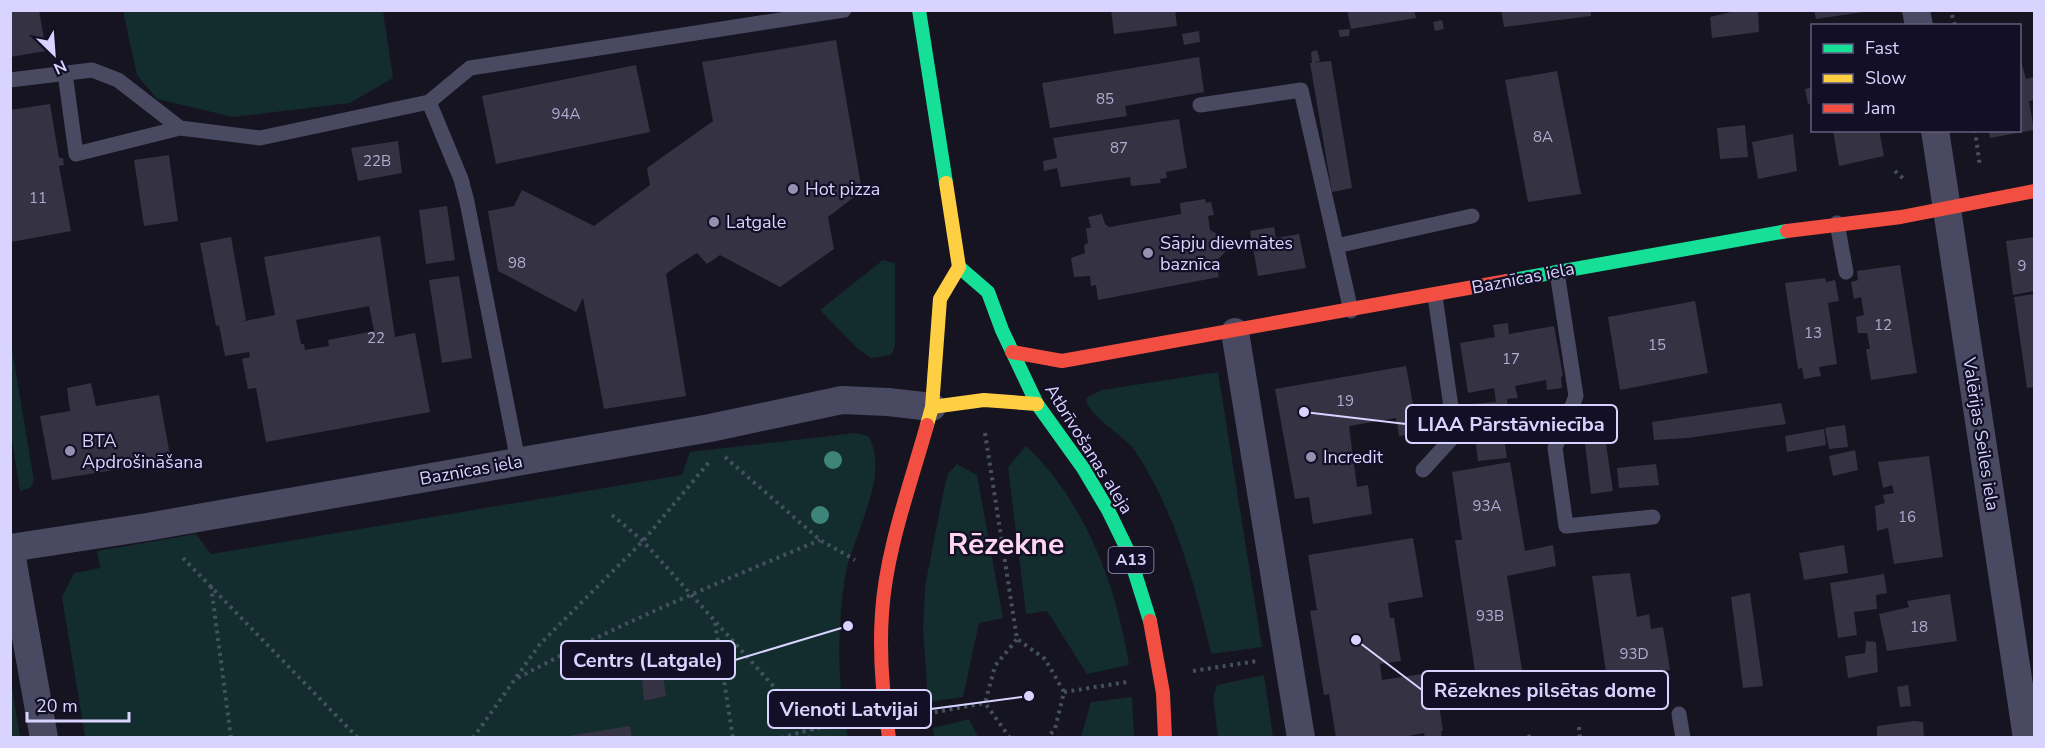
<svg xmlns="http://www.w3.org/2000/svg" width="2045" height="748" viewBox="0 0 2045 748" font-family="'Nunito Sans',sans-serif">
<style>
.green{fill:#132c2d}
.building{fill:#343243;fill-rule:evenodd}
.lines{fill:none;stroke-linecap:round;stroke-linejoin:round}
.path{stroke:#44505f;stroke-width:4;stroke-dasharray:3 4.5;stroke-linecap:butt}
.lane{stroke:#4a4962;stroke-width:15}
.street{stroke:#4a4962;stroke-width:28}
.fast{stroke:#16e098;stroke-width:14}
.slow{stroke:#ffcf43;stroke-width:14}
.jam{stroke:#f24e42;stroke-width:14}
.tree{fill:#3e8478}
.poi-dot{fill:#9591b1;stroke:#130f26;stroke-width:2}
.labels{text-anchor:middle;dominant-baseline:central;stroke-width:4.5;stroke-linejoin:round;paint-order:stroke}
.number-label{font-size:15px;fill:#b0acd0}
.shield{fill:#130f26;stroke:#9e99be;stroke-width:1.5}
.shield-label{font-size:16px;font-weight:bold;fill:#d9d4ff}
.poi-label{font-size:18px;fill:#d9d4ff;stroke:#130f26;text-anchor:start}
.street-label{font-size:18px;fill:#d9d4ff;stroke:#130f26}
.town-label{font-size:30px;font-weight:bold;fill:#ffd6f0;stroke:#130f26}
.leader{fill:none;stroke:#d9d4ff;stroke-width:2}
.callout-dot{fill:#d9d4ff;stroke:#130f26;stroke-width:2}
.callout{fill:#130f26;stroke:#d9d4ff;stroke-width:2}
.callout-label{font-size:20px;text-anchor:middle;font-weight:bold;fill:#d9d4ff}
</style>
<rect width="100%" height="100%" fill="#161421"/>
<path class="green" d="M123 11H383L393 78 350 103 233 117 157 99 137 75Z
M883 260 895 263V346L891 355 871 358 857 348 820 310Z
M10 337 34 481 30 488 20 491 11 434Z
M1218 372 1262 647 1211 654C1195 584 1175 511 1135 451 1124 435 1086 415 1086 398L1102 390Z
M855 433 868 436C892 474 852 535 845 577 837 629 837 685 848 737H85L62 597 74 573 100 568 97 551 196 534 211 554 682 475 690 452Z
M1026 446C1085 501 1117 587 1129 665L1087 674 1047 611 1026 614 1008 467Z
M957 464 977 475 1003 618 979 623 963 697 928 702 923 628 925 587 944 489 948 474Z
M1264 675 1273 737H1218L1213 696 1217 685Z
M11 681 20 737H11Z
M1132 697 1134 737H1081L1091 702Z
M969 719 978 737H934L933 728Z"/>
<path class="building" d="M10 10H39L46 51 10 57Z
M1111 10H1175L1177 26 1114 34Z
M1347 10H1414L1416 18 1351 29Z
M1501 10H1591V16L1504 27Z
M1740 10H1758L1759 32 1712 38 1710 17Z
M1814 10H1864V12L1816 19Z
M1442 20 1444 29 1435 31 1433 22Z
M1350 29 1349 36 1340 37 1338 30Z
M1199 31 1200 42 1184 45 1182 34Z
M836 40 862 191 828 217 834 249 780 287 720 255 707 264 697 253 678 265 666 274 686 396 604 409 583 298 576 312 498 271 488 211 514 206 522 190 594 226 650 185 647 168 713 121 702 62Z
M1317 50 1320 61 1312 63 1311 52Z
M1199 57 1204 92 1125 106 1127 116 1050 128 1042 83Z
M2020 57 2026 79 2034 77V100L2029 101 2034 130 1990 138 1989 130H2020Z
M1331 61 1352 188 1332 192 1310 63Z
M636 65 650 132 496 164 482 96Z
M1557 71 1581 194 1528 202 1505 80Z
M1812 87V103L1808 104 1805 89Z
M50 104 59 158H63L64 165 59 166 71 231 11 242 10 110Z
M1179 119 1187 168 1166 172 1167 178 1160 179 1161 183 1131 186 1130 177 1061 187 1057 168 1044 171 1043 161 1057 158 1053 138Z
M1745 125 1748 157 1720 159 1717 128Z
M1833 130H1879L1884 156 1839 166Z
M1793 134 1797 171 1758 179 1752 142Z
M398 141 402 173 358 181 351 148Z
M169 155 178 221 144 226 134 160Z
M1205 199 1206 203 1211 202 1214 215 1208 216 1210 230 1221 236 1225 252 1216 262 1219 277 1098 300 1096 285 1091 286 1090 276 1074 277 1071 258 1085 253 1084 245 1088 243 1086 228H1091L1088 217 1102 214 1105 224 1109 227 1181 214 1180 203Z
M447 206 455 260 426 264 419 210Z
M1274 227 1276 238 1299 234 1306 268 1258 276 1250 231Z
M380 236 395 337 415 333 430 412 266 442 256 388 248 389 242 359 250 357 249 352 225 356 219 325 216 326 200 243 231 237 246 320 240 322 275 315 264 257ZM369 306 374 331 328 340 329 346 305 350 304 344H301L296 320Z
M2034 237V291L2013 295 2006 241Z
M1900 265 1917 373 1871 380 1866 349H1870L1867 333H1858L1856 317 1864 315 1861 297 1854 299 1851 282 1858 280 1857 271Z
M459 276 472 358 442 363 429 280Z
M1825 278 1826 282 1835 280 1839 301 1828 303 1837 364 1819 367 1821 376 1804 379 1802 368 1798 369 1785 283Z
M2034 294V387L2027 388 2014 297Z
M1695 301 1708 373 1620 390 1608 317Z
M1508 323 1509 334 1554 326 1563 376 1561 377 1562 388 1547 390 1546 380 1515 386 1518 398 1507 399 1508 410 1500 411 1507 458 1478 461 1471 404 1496 402 1494 388 1468 393 1460 343 1495 337 1493 325Z
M1406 366 1415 415 1436 412 1439 430 1399 436 1396 418 1349 426 1357 487 1368 485 1372 514 1313 524 1309 497 1295 499 1275 389Z
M91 383 96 406 159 395 171 461 52 480 40 416 70 411 67 388Z
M1781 403 1786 424 1688 438 1654 440 1652 422Z
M1845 425 1848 447 1829 449 1825 428Z
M1824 429 1826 445 1787 452 1785 436Z
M1604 431 1613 491 1591 494 1584 435Z
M1855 450 1858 470 1833 476 1829 456Z
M1929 456 1943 557 1894 564 1888 528 1877 531 1875 506 1885 503 1883 495 1894 493 1892 485 1883 488 1878 462Z
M1510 462 1525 551 1553 545 1556 566 1507 576 1523 676 1538 675 1541 693 1480 704 1455 540H1462L1452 472Z
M1656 464 1659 485 1619 488 1617 468Z
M1413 538 1423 597 1388 603 1390 618H1394L1401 661 1380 664 1382 680 1434 672 1443 731H1441L1442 738H1425L1424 733 1398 738H1336L1329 694 1324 695 1310 611 1317 610 1308 555Z
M1844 545 1848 573 1804 580 1799 553Z
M1630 573 1637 617 1649 614 1651 629 1663 627 1670 670 1607 679 1592 576Z
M1884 574 1887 593 1876 595 1877 609 1854 612 1857 635 1838 638 1830 583Z
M1750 593 1763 686 1743 688 1731 597Z
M1950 594 1957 641 1887 651 1879 614 1909 607 1907 601Z
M1866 641 1876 642 1878 672 1848 678 1845 656 1865 653Z
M663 675 666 696 644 701 642 680Z
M1908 685 1911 706 1900 707 1897 687Z
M1914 721 1923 722 1924 738H1877V726Z
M630 726 632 738H568V736Z"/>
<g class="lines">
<path class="path" d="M1952 15 1955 26
M1975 130 1980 167
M1895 171 1906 181
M985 433 1017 639 1045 659 1064 692 1055 729 1047 738
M725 457 820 540 855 560
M612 515 643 541 812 729 810 738
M183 558 358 738
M211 586 231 738
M715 623 733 738
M1193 671 1257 661
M518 678C615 625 718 583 820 540
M1064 692 1127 682
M920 715 985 703
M1579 727 1580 738
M1528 735 1530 738
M473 738 540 644 643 541 710 461
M781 738 812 729 853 723
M1010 738 985 703 995 666 1017 639"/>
<path class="lane" d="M65 73 76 154 180 128
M10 80 92 70 118 80 180 128 260 138 429 102 461 179 467 202 518 461
M429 102 470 68 844 10
M1200 105 1301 90 1351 311
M1837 223 1846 272
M1336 246 1472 216
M1557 272 1576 396 1555 448 1566 526 1653 517
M1423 470 1455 435 1435 296
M1679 714 1683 738"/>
<path class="street" d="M1916 10 1919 26
M1935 130 2027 738
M1235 332 1301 738
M10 547 44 738
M10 548 147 527 710 428 842 400 888 402 932 407"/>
<path class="fast" d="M919 10 946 183
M959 267 988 292 1002 330 1037 404 1083 468 1108 510 1128 551 1150 621
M1507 281 1787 231"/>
<path class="slow" d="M932 407 984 400 1037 404
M927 425 932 407 940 299 959 267 946 183"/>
<path class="jam" d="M1787 231 1901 217 2034 191
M1012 352 1062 361 1507 281
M1150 621 1163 693 1165 738
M889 738C883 698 879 654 882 613 886 550 910 486 927 425"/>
</g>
<g class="tree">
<circle cx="833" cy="460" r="9"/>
<circle cx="820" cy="515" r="9"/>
</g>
<g class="poi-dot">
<circle cx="793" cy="189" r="6"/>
<circle cx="714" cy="222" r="6"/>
<circle cx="1148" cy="253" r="6"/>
<circle cx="70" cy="451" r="6"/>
<circle cx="1311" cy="457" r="6"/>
</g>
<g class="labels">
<g class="number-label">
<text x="1105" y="99">85</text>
<text x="566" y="114">94A</text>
<text x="1543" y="137">8A</text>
<text x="1119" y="148">87</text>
<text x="377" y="161">22B</text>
<text x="38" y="198">11</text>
<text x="517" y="263">98</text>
<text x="2022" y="266">9</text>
<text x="1883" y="325">12</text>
<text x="1813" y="333">13</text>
<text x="376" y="338">22</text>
<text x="1657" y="345">15</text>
<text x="1511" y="359">17</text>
<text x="1345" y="401">19</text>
<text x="1487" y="506">93A</text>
<text x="1907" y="517">16</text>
<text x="1490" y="616">93B</text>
<text x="1919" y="627">18</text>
<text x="1634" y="654">93D</text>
</g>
<rect class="shield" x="1108.5" y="547" width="45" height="26" rx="4.5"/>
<g class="shield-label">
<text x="1131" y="560">A13</text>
</g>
<g class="poi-label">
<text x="805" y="189">Hot pizza</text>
<text x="726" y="222">Latgale</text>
<text x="1160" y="243">Sāpju dievmātes<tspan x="1160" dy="21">baznīca</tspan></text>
<text x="82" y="441">BTA<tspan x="82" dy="21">Apdrošināšana</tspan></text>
<text x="1323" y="457">Incredit</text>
</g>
<g class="street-label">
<text transform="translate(1523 278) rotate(-11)">Baznīcas iela</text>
<text transform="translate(1981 434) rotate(81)">Valērijas Seiles iela</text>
<text transform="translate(1089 449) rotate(58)">Atbrīvošanas aleja</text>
<text transform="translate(471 470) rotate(-10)">Baznīcas iela</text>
</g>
<g class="town-label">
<text x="1006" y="544">Rēzekne</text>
</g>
</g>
<path class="leader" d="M1304 412L1406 424M848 626L735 660M1356 640L1422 690M1029 696L931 709"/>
<g class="callout-dot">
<circle cx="1304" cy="412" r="6"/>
<circle cx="848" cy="626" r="6"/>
<circle cx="1356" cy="640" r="6"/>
<circle cx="1029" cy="696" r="6"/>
</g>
<g class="callout">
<rect x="1406" y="405" width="211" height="38" rx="6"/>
<rect x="561" y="641" width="174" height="38" rx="6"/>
<rect x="1422" y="671" width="246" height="38" rx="6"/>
<rect x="768" y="690" width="163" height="38" rx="6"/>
</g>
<g class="callout-label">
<text x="1511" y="431">LIAA Pārstāvniecība</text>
<text x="648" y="667">Centrs (Latgale)</text>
<text x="1545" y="697">Rēzeknes pilsētas dome</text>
<text x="849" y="716">Vienoti Latvijai</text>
</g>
<rect width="2045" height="748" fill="none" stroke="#d9d4ff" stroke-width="24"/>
<rect x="1811" y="24" width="210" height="108" fill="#130f26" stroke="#625e7d" stroke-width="1.5"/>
<rect x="1823" y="44" width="30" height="9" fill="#16e098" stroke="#625e7d" stroke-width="1.5"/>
<text x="1865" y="54" font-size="18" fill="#d9d4ff">Fast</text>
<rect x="1823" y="74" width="30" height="9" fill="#ffcf43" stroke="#625e7d" stroke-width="1.5"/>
<text x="1865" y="84" font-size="18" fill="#d9d4ff">Slow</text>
<rect x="1823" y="104" width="30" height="9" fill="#f24e42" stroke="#625e7d" stroke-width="1.5"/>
<text x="1865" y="114" font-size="18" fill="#d9d4ff">Jam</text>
<g transform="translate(54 54) rotate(155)" stroke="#130f26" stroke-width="4.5" paint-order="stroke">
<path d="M0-4.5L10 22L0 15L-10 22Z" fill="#d9d4ff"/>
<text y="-9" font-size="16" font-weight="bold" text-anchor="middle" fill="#d9d4ff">N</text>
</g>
<path d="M27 712v9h102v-9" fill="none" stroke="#d9d4ff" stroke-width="3"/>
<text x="36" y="712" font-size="18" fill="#d9d4ff" stroke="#130f26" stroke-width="4.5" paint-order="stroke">20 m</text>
</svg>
